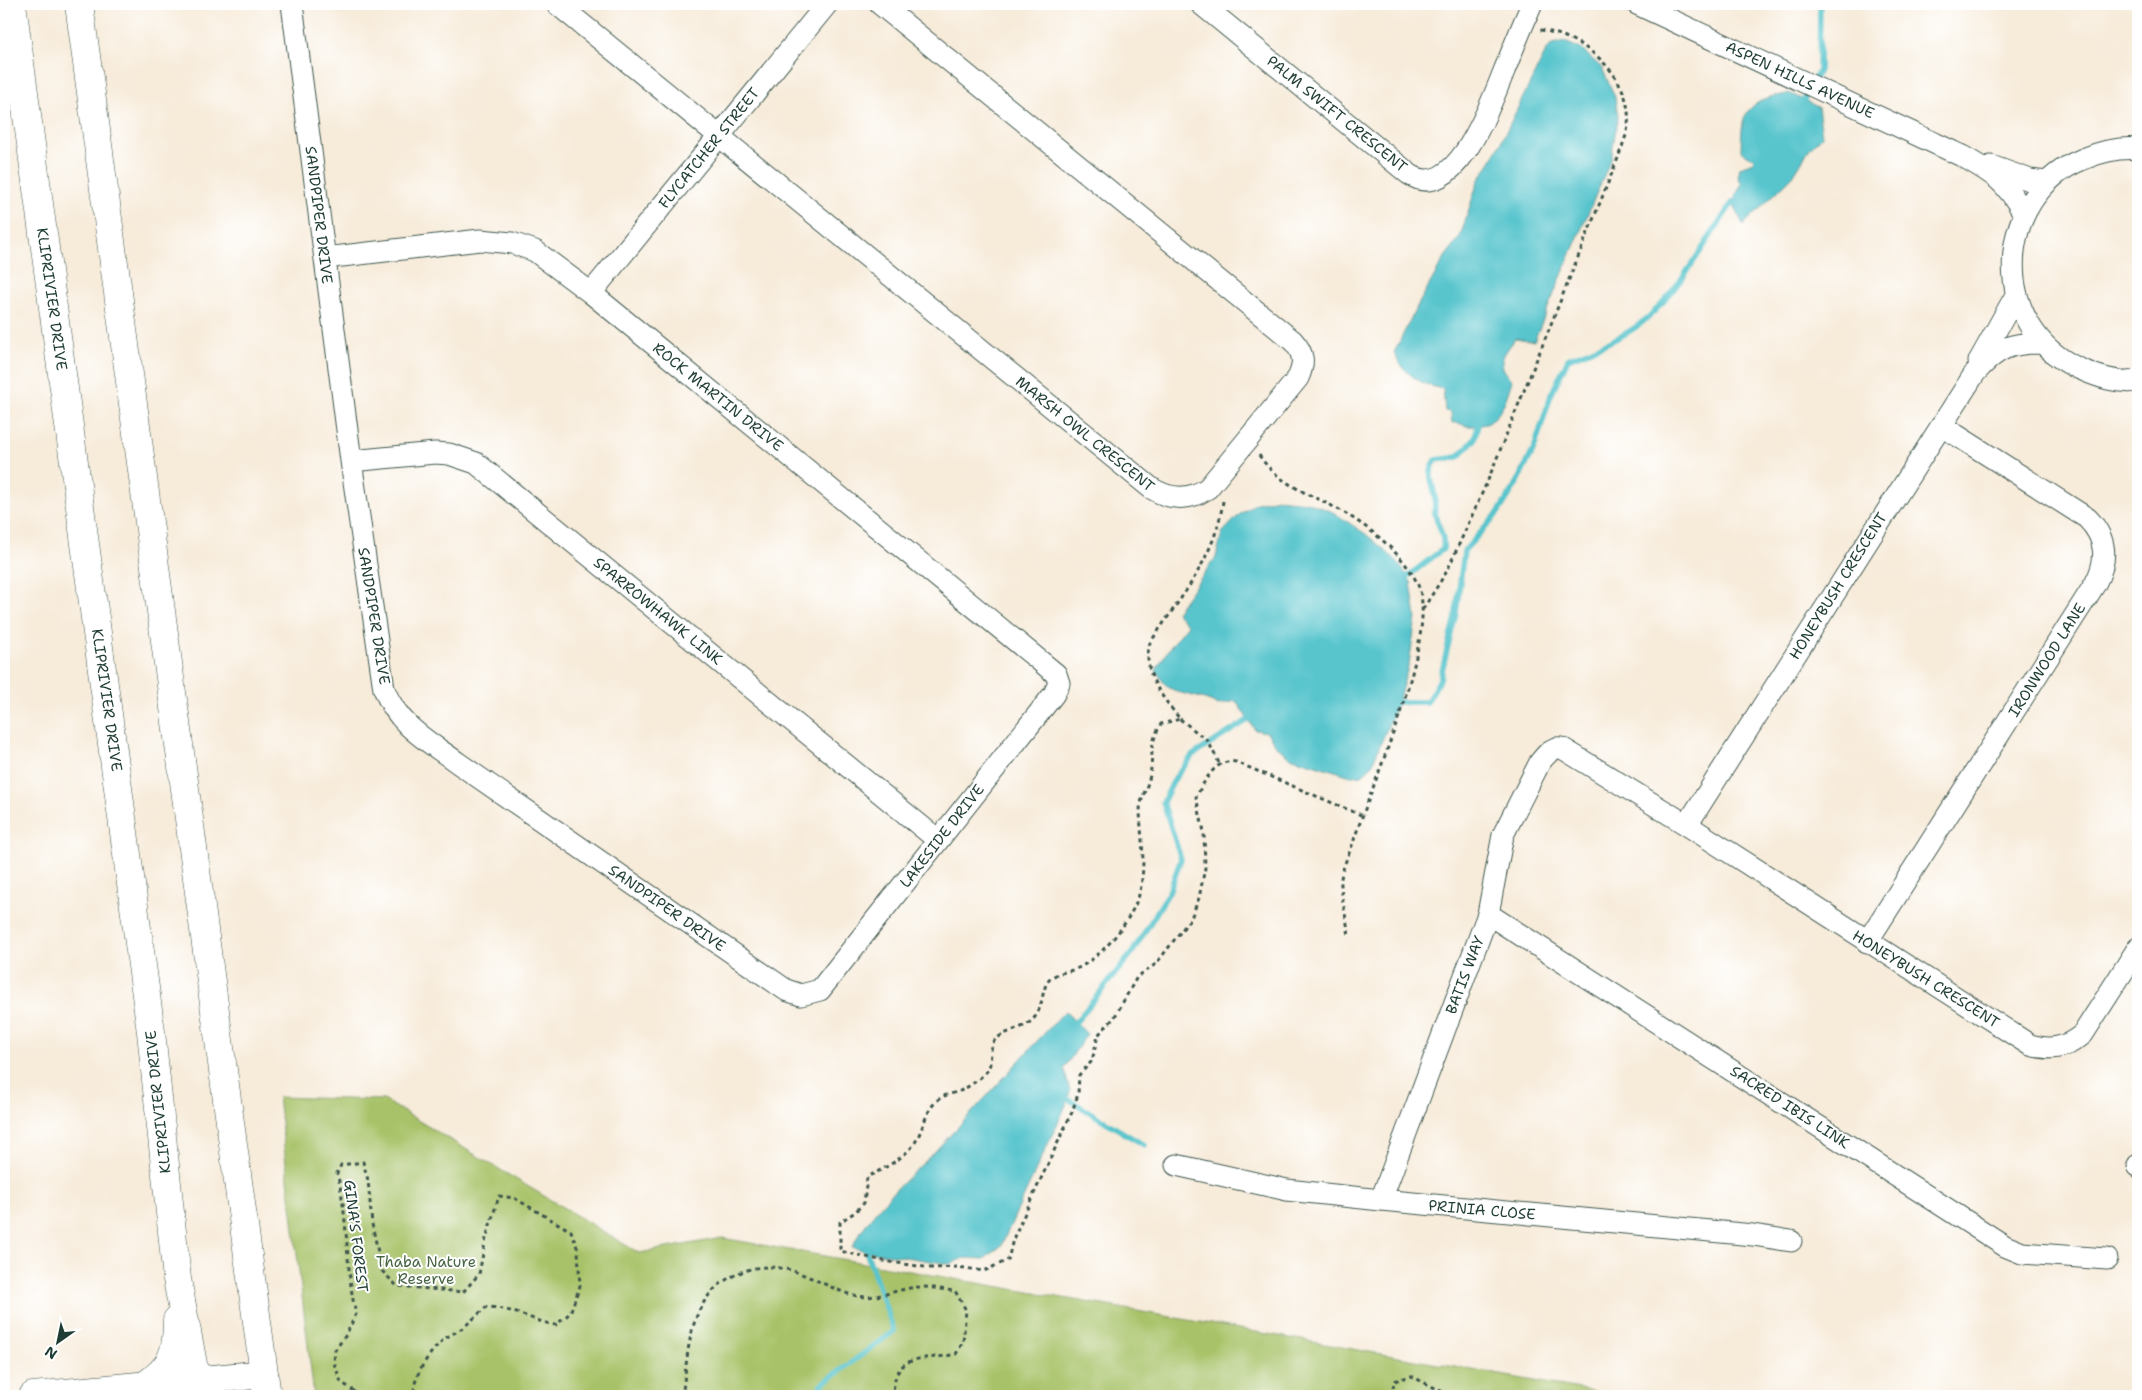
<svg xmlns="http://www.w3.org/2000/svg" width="2142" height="1400" viewBox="0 0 2142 1400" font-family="'Shantell Sans',sans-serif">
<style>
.green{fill:#a7c268;stroke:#63804e}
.water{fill:#58c5cd;stroke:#3c8180}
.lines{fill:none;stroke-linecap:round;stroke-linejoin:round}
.stream{stroke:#58c5cd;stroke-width:5.5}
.street-casing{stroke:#3f574d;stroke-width:23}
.secondary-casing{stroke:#3f574d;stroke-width:29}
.primary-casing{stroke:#3f574d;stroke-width:29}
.path{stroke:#3f574d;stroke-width:3;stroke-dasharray:4 4;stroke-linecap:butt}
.street{stroke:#fff;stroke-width:21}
.secondary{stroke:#fff;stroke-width:28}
.primary{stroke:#fff;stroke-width:28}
.labels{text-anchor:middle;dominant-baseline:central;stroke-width:4;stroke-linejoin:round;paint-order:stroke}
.street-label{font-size:15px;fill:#1f3d34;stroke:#fff}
.park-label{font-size:15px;fill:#486544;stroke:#fff}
</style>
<rect width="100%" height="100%" fill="#fff"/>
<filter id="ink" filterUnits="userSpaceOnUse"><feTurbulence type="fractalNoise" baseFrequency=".02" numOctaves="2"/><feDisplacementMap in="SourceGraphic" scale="10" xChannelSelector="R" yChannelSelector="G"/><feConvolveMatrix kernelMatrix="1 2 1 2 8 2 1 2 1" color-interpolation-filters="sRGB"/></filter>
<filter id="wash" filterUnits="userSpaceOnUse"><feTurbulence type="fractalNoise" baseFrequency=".0096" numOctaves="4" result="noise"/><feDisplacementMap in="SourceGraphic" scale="20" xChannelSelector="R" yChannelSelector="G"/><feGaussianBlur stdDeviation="1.12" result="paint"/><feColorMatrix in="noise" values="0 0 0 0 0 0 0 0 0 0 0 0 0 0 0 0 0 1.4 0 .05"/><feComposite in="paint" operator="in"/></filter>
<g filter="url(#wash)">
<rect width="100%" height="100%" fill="#f7ebd9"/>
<path class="green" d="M278 1097 384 1100 639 1253 722 1238 1620 1396H314Z"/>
<path class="water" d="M1565 42 1581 49 1602 68 1615 97 1618 116 1611 159 1534 341 1515 338C1502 359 1495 360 1512 381 1504 405 1499 428 1467 426 1462 425 1459 422 1452 423L1451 412 1445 411 1443 389C1421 385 1404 374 1394 353L1414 312 1445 257 1460 237 1478 181 1492 160 1546 51 1552 44Z
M1789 93 1818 107 1822 136 1810 148 1793 176 1743 225 1733 202 1742 183 1738 178 1740 167 1753 162 1754 159 1741 151C1742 123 1740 108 1770 97 1777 95 1782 96 1789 93Z
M1278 499 1306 502 1333 512 1367 535 1397 561 1411 582 1416 618 1409 664 1398 702 1371 767 1362 775 1351 776 1290 757 1277 747 1267 732 1255 730 1236 701 1218 705C1203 695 1184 697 1168 687 1163 683 1159 675 1156 670L1168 650 1188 625 1176 612 1216 557 1222 533 1239 515 1256 503Z
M1065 1011 1087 1034 1064 1068 1070 1092 1066 1105 1001 1246 984 1259 965 1258 950 1264 866 1251 852 1247C872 1208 907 1180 937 1149 981 1104 1022 1057 1065 1011Z"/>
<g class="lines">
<path class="stream" d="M1804 100 1819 70 1820 4
M1407 577 1443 549C1445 536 1438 526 1435 514 1434 509 1435 503 1435 498 1433 481 1426 476 1436 460L1458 457 1474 440 1478 425
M1398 702H1427L1440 679 1456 613 1464 551 1498 513 1517 483 1534 449 1551 395 1568 359C1592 349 1619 340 1640 324 1674 299 1708 238 1733 202
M1075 1023 1132 953 1169 892 1181 859 1163 802 1175 778 1193 755 1248 720
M1068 1099 1144 1145
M816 1396 821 1385 894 1331 866 1251"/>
</g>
</g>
<g filter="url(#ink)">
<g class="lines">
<g class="street-casing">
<path id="street" d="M292 4 351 461 384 689C399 727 427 740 458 763L786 990 801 995 820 990 1054 694 1059 683 1056 674 591 293 535 251 512 243 480 240 325 258
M557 4 1151 488C1170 500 1189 501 1208 488L1298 378C1305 363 1304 353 1293 341L880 4
M1201 4 1409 174C1455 206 1492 101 1504 71 1513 49 1522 26 1532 4
M1637 4 1962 156C1994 174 2006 181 2024 214
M2138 149C2119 147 2100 152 2083 159 1992 196 1989 329 2080 369 2098 377 2118 384 2138 381
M1991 166 2030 180 2046 182
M591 293 827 4
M1979 361 2016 295
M351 461 435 453 449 454 476 463 938 840
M1687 825 1975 373C1997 348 2009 343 2042 343
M1488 914 2005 1246 2022 1253 2107 1259
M1867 942 2095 584C2108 560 2107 538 2087 518L1942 426
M1176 1165 1287 1190 1381 1200 1753 1235 1791 1241
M2138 1165V1166
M1381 1200 1488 914 1503 835 1540 762C1546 755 1552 746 1562 748L1687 825 2030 1045C2050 1051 2067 1048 2083 1034L2138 948"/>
</g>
<g class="secondary-casing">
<path id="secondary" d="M33 1396 264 1374"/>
</g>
<g class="primary-casing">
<path id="primary" d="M12 4 151 1032 177 1279 199 1396
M79 4 267 1396
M144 1386C172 1367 177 1354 177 1320"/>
</g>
<path class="path" d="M1550 9 1558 4
M1259 455C1279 486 1312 494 1343 512 1370 528 1405 555 1418 585 1440 636 1370 788 1353 843 1349 854 1342 868 1341 879 1340 893 1347 921 1349 936
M1223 501C1215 559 1181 596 1150 643 1141 672 1163 698 1180 719L1161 724C1148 747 1154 752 1150 775 1148 787 1140 799 1140 811 1141 838 1146 864 1140 891 1134 917 1103 957 1078 968 1069 972 1057 972 1050 979 1041 988 1044 1005 1035 1017 1025 1030 1008 1029 996 1039 987 1047 994 1062 987 1071 981 1078 969 1087 960 1091 953 1094 945 1094 939 1099 924 1110 923 1135 911 1148 899 1161 883 1169 867 1177L864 1203 855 1212 840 1222V1251L884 1261 931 1268 958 1267 984 1271 1008 1260 1013 1239 1072 1112 1078 1094 1079 1075 1092 1061 1098 1035 1114 1018 1137 977 1156 964 1191 918 1199 898 1205 868 1204 832 1196 797C1205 780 1216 758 1236 762L1361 815
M1423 609 1447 571 1488 480 1618 158C1621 148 1627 136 1628 125 1633 76 1584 36 1540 30
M1180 719 1208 741 1219 763
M361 1396 341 1382 334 1363 335 1350 346 1335 356 1314C345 1268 349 1219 337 1173L341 1165 363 1162 368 1180 372 1224 382 1271 397 1286 463 1292 479 1274 486 1238 499 1196 514 1198 571 1231 578 1250 580 1286 570 1313 556 1325C532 1321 510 1307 486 1307 479 1314 472 1320 465 1326 458 1332 448 1335 442 1341 430 1352 410 1379 415 1396
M680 1396 683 1390C689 1345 689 1297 735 1275 752 1266 771 1265 790 1270 812 1276 836 1292 857 1296 879 1300 900 1287 921 1287 932 1287 944 1290 955 1291L966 1310 963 1342 956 1354C924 1362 894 1349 893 1396
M1392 1396 1394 1381 1411 1376 1451 1396"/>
<use href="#street" class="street"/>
<use href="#secondary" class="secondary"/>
<use href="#primary" class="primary"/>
</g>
</g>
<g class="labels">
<g class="street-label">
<text transform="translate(1800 80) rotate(25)">ASPEN HILLS AVENUE</text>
<text transform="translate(1337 114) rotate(39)">PALM SWIFT CRESCENT</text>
<text transform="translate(709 148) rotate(-51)">FLYCATCHER STREET</text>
<text transform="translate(319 215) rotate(83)">SANDPIPER DRIVE</text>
<text transform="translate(52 299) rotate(82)">KLIPRIVIER DRIVE</text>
<text transform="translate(718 397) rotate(39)">ROCK MARTIN DRIVE</text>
<text transform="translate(1085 434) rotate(39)">MARSH OWL CRESCENT</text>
<text transform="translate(1838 586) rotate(-58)">HONEYBUSH CRESCENT</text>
<text transform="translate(658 611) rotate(39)">SPARROWHAWK LINK</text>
<text transform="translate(374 616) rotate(81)">SANDPIPER DRIVE</text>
<text transform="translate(2047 660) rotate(-58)">IRONWOOD LANE</text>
<text transform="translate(107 700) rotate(82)">KLIPRIVIER DRIVE</text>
<text transform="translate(942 836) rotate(-52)">LAKESIDE DRIVE</text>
<text transform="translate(667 908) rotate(35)">SANDPIPER DRIVE</text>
<text transform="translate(1465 975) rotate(-69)">BATIS WAY</text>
<text transform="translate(1926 979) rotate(32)">HONEYBUSH CRESCENT</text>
<text transform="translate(158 1102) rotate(-96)">KLIPRIVIER DRIVE</text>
<text transform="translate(1790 1107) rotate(33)">SACRED IBIS LINK</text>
<text transform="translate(1482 1210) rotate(5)">PRINIA CLOSE</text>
<text transform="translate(356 1236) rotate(83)">GINA'S FOREST</text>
</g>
<g class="park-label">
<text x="426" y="1262">Thaba Nature<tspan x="426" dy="17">Reserve</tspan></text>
</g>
</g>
<rect width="2142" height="1400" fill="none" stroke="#fff" stroke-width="20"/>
<g transform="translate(58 1342) rotate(213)" stroke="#ffffff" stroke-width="4" paint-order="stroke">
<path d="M0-4L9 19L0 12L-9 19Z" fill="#1f3d34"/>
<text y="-8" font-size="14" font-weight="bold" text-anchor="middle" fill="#1f3d34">N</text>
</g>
</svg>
